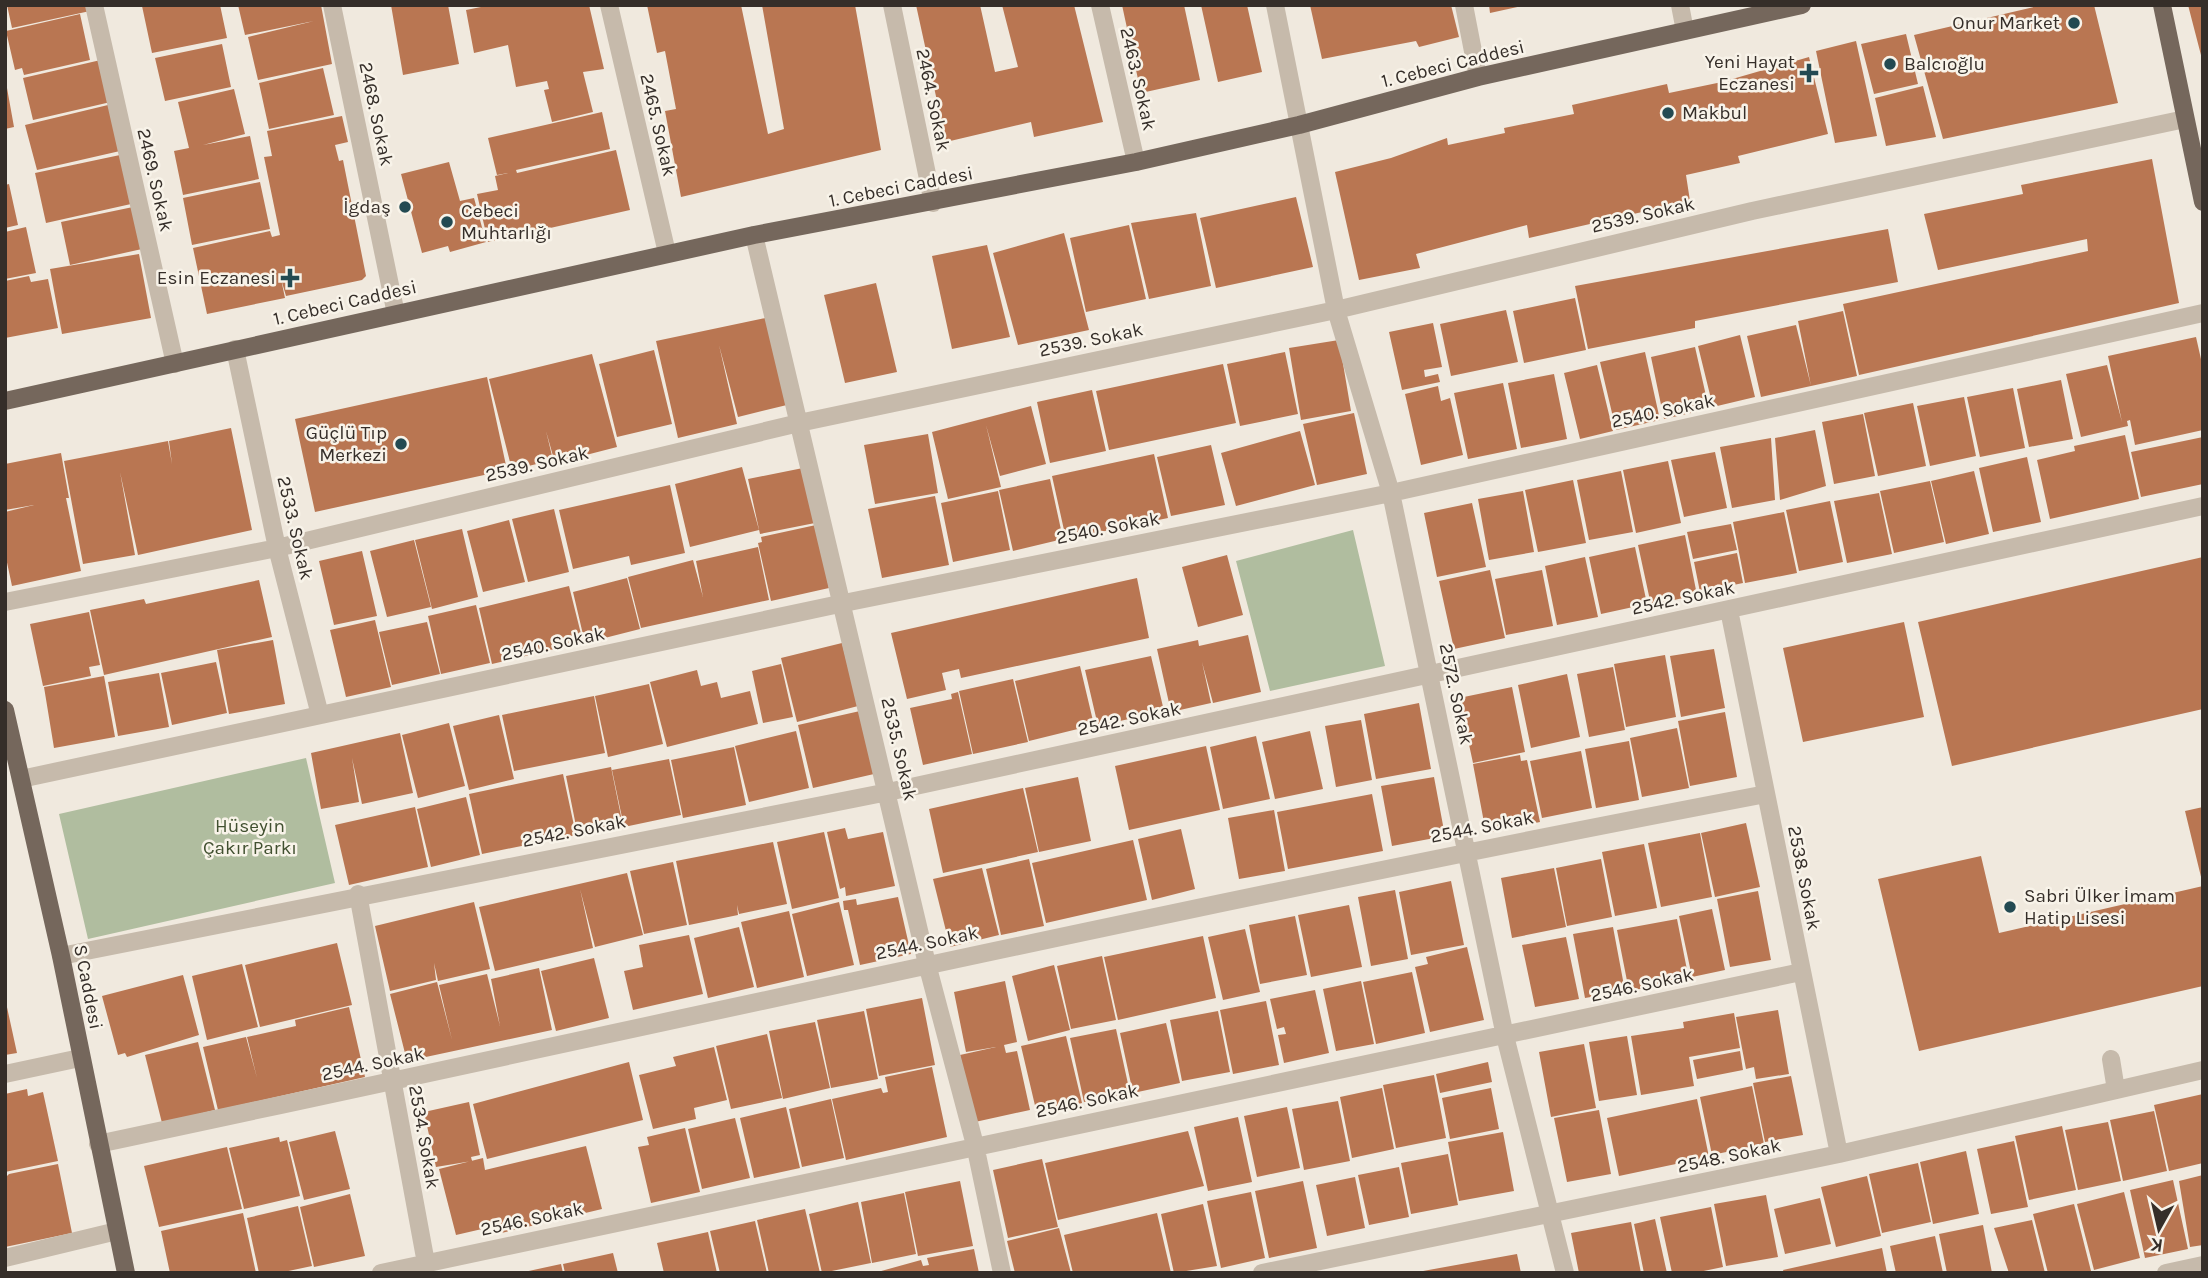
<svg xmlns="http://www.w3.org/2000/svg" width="2208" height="1278" viewBox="0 0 2208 1278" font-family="Karla,sans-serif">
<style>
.green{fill:#b0bd9f}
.building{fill:#b97652}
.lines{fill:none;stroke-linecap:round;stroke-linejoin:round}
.minor{stroke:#c6baab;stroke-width:18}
.major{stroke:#75675c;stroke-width:18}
.poi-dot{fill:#234a52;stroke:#f8f3e9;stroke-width:2.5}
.labels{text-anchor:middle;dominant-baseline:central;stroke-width:5;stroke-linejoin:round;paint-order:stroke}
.poi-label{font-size:19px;fill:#352e29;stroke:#f8f3e9;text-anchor:end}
.street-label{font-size:19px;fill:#352e29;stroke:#f8f3e9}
.park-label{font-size:19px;fill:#415030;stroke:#f8f3e9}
</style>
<rect width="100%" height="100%" fill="#f0e9de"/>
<path class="green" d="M1353 530 1385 666 1270 691 1236 561Z
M306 758 335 883 88 939 59 814Z"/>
<path class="building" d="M7 5H89L90 11 12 28Z
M220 5 227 38 152 53 142 6Z
M238 5H321L332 64 258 80 248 37 314 21 245 35Z
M391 5H448L459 64 403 75Z
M491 5H589L604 69 583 72 593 112 552 122 544 90 549 89 547 81 516 87 508 45 474 53 466 10Z
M647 5H741L768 134 784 129 762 5H855L881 150 681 197 665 111 676 109 665 51 657 53Z
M916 5H980L995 72 1018 67 1002 5H1074L1103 122 1034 137 1031 122 946 142Z
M1122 5H1184L1200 80 1141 93Z
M1201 5H1247L1262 72 1218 82Z
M1310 5H1451L1459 37 1419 47 1416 41 1322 59Z
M1489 5H1522V6L1490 13Z
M2042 5H2094L2118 103 1943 139 1914 35Z
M2188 5H2203V59H2202Z
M80 14 90 60 24 75 22 68 15 70 6 31Z
M1906 34 1918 84 1874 94 1861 44Z
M1856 41 1877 136 1835 143 1816 51Z
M222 44 231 87 165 101 155 58Z
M1809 57 1828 134 1738 156 1740 163 1686 175 1690 201 1529 238 1527 225 1416 254 1420 268 1359 280 1335 172 1391 158 1447 138 1448 145 1505 133 1504 128 1574 114 1572 105 1667 84 1669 93 1722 82Z
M105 59 115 101 33 120 23 78Z
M323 68 334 115 269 129 259 83Z
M1923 86 1936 137 1886 146 1875 98Z
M7 88 14 127 5 129V89Z
M234 89 245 134 203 145 250 136 259 179 183 195 174 151 189 148 178 102Z
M108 105 120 151 37 170 25 125Z
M602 112 610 149 516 170 517 173 616 150 630 210 488 242 477 194 498 190 495 176 508 173 497 175 488 138Z
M342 116 348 142 335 145 339 161 343 160 366 276 362 280 286 296 281 279 285 298 207 314 193 248 270 231 272 237 280 235 264 157 272 156 267 131Z
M120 155 131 204 46 223 35 173Z
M2152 159 2179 303 1859 375 1843 304 2088 251 2087 239 1938 270 1924 214 2023 194 2021 185Z
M449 162 460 201 474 198 486 242 450 252 448 246 422 253 401 174Z
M260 182 270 229 192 245 183 198Z
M9 184 18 225 5 228V185Z
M1296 197 1313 267 1216 288 1200 218Z
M133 207 142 249 70 265 61 222Z
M1196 213 1211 286 1149 299 1131 223Z
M1129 225 1146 299 1086 312 1070 238Z
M26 227 36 273 5 279V232Z
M1888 229 1898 282 1695 321V328L1588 349 1575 286Z
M1064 233 1089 330 1018 345 993 253Z
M987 245 1010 337 952 349 932 256Z
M139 254 151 318 62 334 50 269Z
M29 276 31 282 48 279 58 328 5 338V281Z
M876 283 897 372 845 383 824 295Z
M1575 298 1586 350 1524 363 1513 311Z
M1506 310 1518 362 1451 376 1440 324Z
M1843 311 1857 376 1811 386 1798 321Z
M770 317 791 404 738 417 719 345 737 424 678 438 656 341Z
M1433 323 1442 367 1424 370 1425 377 1438 374 1440 382 1402 390 1389 332Z
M1796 325 1811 386 1761 397 1747 336Z
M1740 335 1755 397 1713 407 1698 346Z
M2196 337 2203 368V430L2135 445 2130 420 2127 421 2128 426 2081 437 2066 374 2107 365 2122 422 2108 356Z
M1339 340 1351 411 1301 420 1289 348Z
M1695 347 1709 409 1664 419 1651 357Z
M654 350 672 424 617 437 599 364Z
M1285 352 1298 414 1240 426 1227 364Z
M1645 352 1660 420 1616 430 1600 362Z
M592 354 617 447 555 463 546 431 553 460 512 470 489 379Z
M1223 364 1236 423 1109 450 1096 391Z
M1597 365 1613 431 1580 439 1564 373Z
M1554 374 1567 439 1521 448 1508 383Z
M487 377 507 470 315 512 295 419Z
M2061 380 2073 439 2029 447 2017 389Z
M1503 383 1517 449 1468 459 1454 393Z
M1438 386 1441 401 1450 398 1463 455 1421 465 1405 394Z
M2013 388 2025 448 1980 457 1967 397Z
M1092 390 1106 451 1050 463 1037 402Z
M1964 397 1976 456 1930 466 1917 406Z
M1913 403 1926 466 1878 476 1864 413Z
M1031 406 1046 464 1000 476 986 425 1001 487 948 499 932 432Z
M1354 413 1367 474 1317 485 1303 424Z
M1863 414 1875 476 1834 484 1822 422Z
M231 428 252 530 138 555 120 472 135 555 83 564 64 461 168 441 172 464 169 441Z
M1815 430 1826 486 1780 500 1775 438Z
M1300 431 1315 485 1236 506 1221 453Z
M928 434 938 493 875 504 864 445Z
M2125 435 2139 499 2050 519 2037 460 2075 451 2074 446Z
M2203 437V484L2141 497 2131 452Z
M1771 438 1775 500 1732 508 1720 447Z
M1211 445 1225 505 1171 516 1157 457Z
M1715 452 1727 508 1684 517 1671 460Z
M61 453 69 498H66L81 571 12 586 5 553V512L34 505 5 510V464Z
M1154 454 1168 518 1066 539 1052 476Z
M2027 457 2041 522 1993 532 1979 468Z
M1668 461 1681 523 1636 533 1623 470Z
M742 467 759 530 690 547 675 484Z
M803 468 815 523 760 534 748 479Z
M1621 471 1633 532 1589 540 1577 480Z
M1974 471 1989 534 1946 544 1931 481Z
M1050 479 1063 539 1013 551 999 490Z
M1573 480 1586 543 1538 552 1525 490Z
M1930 481 1944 542 1894 553 1880 491Z
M670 485 685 553 631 565 629 556 573 569 559 510Z
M998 491 1010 550 953 562 941 503Z
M1523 491 1534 552 1489 560 1478 499Z
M1879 493 1892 554 1847 563 1834 501Z
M935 496 949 565 882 578 868 509Z
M1830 501 1843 562 1799 571 1786 510Z
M1472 503 1486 567 1437 577 1424 513Z
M554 509 569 572 528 582 512 519Z
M1784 512 1797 573 1745 583 1733 522Z
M509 520 525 582 483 592 467 531Z
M1731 524 1737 550 1693 559 1687 532Z
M816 525 829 588 771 601 758 543 762 542 761 537Z
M462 529 478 597 432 609 415 540Z
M1685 535 1697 595 1651 605 1638 545Z
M414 540 431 607 387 617 370 551Z
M758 547 769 600 641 628 628 577 693 560 703 597 696 561Z
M1635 547 1647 604 1601 614 1589 557Z
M362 551 377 616 334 625 319 561Z
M1737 553 1743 583 1700 592 1694 562Z
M1227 555 1243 615 1198 627 1182 567Z
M1585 557 1598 617 1557 625 1545 566Z
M2203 557V709L1952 766 1918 622Z
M1490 570 1505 638 1454 649 1439 581Z
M1542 570 1553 626 1506 635 1495 579Z
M627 578 640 629 585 643 573 592Z
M1137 578 1149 638 961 678 959 669 942 673 946 690 907 699 891 633Z
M259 580 272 637 104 675 90 610 144 599 146 604Z
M569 586 583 642 492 664 479 608Z
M476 605 490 663 441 674 428 616Z
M89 612 100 665 89 667 91 676 43 686 30 624Z
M375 620 391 687 346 697 330 630Z
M427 622 440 674 392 685 379 632Z
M1904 622 1924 717 1803 742 1783 648Z
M1248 635 1261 692 1213 703 1202 662 1211 703 1171 712 1157 649 1198 640 1199 646Z
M273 640 285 704 229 714 217 650Z
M842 643 858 706 797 722 781 658Z
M1714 649 1725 708 1681 717 1670 656Z
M1665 655 1676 717 1626 727 1614 664Z
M1151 656 1164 711 1098 726 1085 670Z
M216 662 227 713 172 725 161 673Z
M781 664 793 717 763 723 752 671Z
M1080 666 1094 725 1029 741 1015 681Z
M1613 667 1625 730 1589 737 1577 674Z
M697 670 701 686 717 682 721 698 750 691 758 724 667 747 650 682Z
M159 673 169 727 118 736 108 682Z
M1567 674 1580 737 1531 748 1518 685Z
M104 676 115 737 54 748 44 687Z
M1013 679 1028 742 973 754 959 691Z
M649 684 663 744 608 757 595 696Z
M1512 687 1525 752 1473 763 1459 698Z
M958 692 972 754 923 765 910 708 952 699 951 694Z
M594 696 605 753 514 771 502 715Z
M1419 703 1431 769 1376 779 1364 714Z
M860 711 874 774 813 788 798 725Z
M1725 712 1737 777 1690 786 1678 721Z
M499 715 514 779 469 790 453 726Z
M1361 720 1372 780 1336 787 1325 726Z
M449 723 465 786 418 798 402 735Z
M1677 728 1689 788 1642 797 1630 738Z
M796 731 809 788 749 802 735 746Z
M1310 731 1323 789 1275 799 1262 742Z
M400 733 413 793 362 804 352 758 359 802 321 809 311 753Z
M1256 736 1270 799 1223 809 1210 747Z
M1629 741 1639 800 1596 808 1585 749Z
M1206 746 1220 810 1129 830 1115 766Z
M734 747 746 805 683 818 671 760Z
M1581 751 1592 808 1542 818 1530 761Z
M1520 755 1521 761 1527 760 1540 822 1486 833 1473 764Z
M669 759 681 815 624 827 612 770Z
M611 767 623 826 578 836 566 776Z
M563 774 576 835 482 854 469 794Z
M1078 777 1091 841 1039 852 1025 788Z
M1434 777 1445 836 1392 846 1381 786Z
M1023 788 1038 852 943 873 929 809Z
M1372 794 1383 851 1288 869 1277 812Z
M466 797 480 855 431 867 417 809Z
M415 807 428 867 349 885 335 825Z
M2203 807V881H2202L2185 811Z
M1274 810 1285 871 1239 879 1228 818Z
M1746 823 1760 887 1715 897 1701 833Z
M845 828 848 839 883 832 895 886 846 896 845 887 840 889 827 832Z
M1181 829 1195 889 1152 900 1138 839Z
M824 832 839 898 792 909 777 842Z
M1700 833 1712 897 1661 907 1648 843Z
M1133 840 1147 900 1046 923 1032 863Z
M773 842 787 904 739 914 737 905 738 915 689 925 676 861Z
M1644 844 1657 908 1615 916 1602 852Z
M1981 856 1999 933 2203 886V986L1919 1051 1878 879Z
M1029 859 1044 926 1001 935 986 869Z
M1601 859 1612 917 1567 926 1556 868Z
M673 862 687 925 644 934 630 871Z
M982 868 999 935 950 947 933 879Z
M1554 868 1566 927 1512 938 1501 878Z
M627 873 643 935 595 947 580 889 593 948 495 971 479 907Z
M1451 881 1464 945 1411 955 1399 892Z
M1395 890 1408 959 1371 966 1358 897Z
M1758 891 1771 960 1730 967 1717 899Z
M898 897 911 954 860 965 848 910H844L843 901 856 899 857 905Z
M474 902 490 969 438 981 434 963 436 980 390 991 375 926Z
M839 902 854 965 807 976 792 914Z
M1349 905 1362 967 1311 977 1298 915Z
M1712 909 1725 970 1692 977 1679 916Z
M789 911 804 977 757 988 741 922Z
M1295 916 1307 975 1260 984 1249 925Z
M1677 919 1689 980 1629 991 1617 930Z
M739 927 754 987 708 998 694 938Z
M1613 927 1625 991 1585 998 1573 934Z
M1245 929 1260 992 1223 1000 1208 937Z
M689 935 703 994 633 1010 624 971 643 967 639 945Z
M1203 936 1216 998 1118 1020 1104 957Z
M1566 937 1579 999 1535 1007 1522 945Z
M337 943 352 1005 260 1027 245 965Z
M1467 947 1484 1020 1430 1032 1415 967 1428 964 1426 957Z
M1102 956 1116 1020 1071 1029 1057 966Z
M594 958 609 1018 556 1031 541 971Z
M242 964 258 1027 207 1040 192 976Z
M1054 965 1070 1030 1028 1041 1012 976Z
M539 968 552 1030 407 1061 390 994 437 982 452 1040 439 985 487 974 500 1026 491 979Z
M1412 972 1425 1033 1376 1044 1363 982Z
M183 975 199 1035 127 1057 125 1053 118 1055 102 996Z
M1005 981 1017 1042 1004 1045 1006 1053 1017 1051 1030 1110 975 1122 960 1055 996 1047 966 1052 954 992Z
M1361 981 1374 1044 1336 1051 1323 989Z
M1315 990 1329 1053 1284 1063 1278 1035 1286 1034 1284 1027 1277 1029 1270 999Z
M5 998 17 1053 5 1055Z
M922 998 935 1065 879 1076 866 1009Z
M1266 1001 1279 1065 1233 1074 1220 1010Z
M349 1007 365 1077 218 1110 203 1047 246 1037 257 1078 247 1037 296 1026 295 1020Z
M1778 1010 1789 1074 1756 1079 1754 1067 1746 1069 1736 1017Z
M864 1011 878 1079 831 1088 817 1020Z
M1218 1011 1230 1072 1182 1081 1170 1020Z
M1734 1013 1740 1048 1689 1057 1694 1086 1641 1095 1631 1036 1684 1028 1683 1022Z
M815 1022 830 1088 783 1099 769 1031Z
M1166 1023 1180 1083 1133 1093 1120 1033Z
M1116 1029 1130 1093 1084 1102 1070 1038Z
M767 1034 782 1098 731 1109 716 1046Z
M1066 1036 1082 1103 1037 1114 1021 1046Z
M1627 1036 1637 1095 1599 1101 1589 1042Z
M198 1042 215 1110 162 1123 145 1055Z
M1584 1044 1596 1108 1551 1117 1539 1052Z
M714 1047 727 1100 694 1108 696 1119 653 1129 639 1075 676 1066 673 1057Z
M1740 1051 1743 1070 1697 1079 1693 1060Z
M629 1062 643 1120 487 1159 473 1104Z
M1488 1062 1492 1082 1440 1093 1436 1074Z
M932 1067 947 1137 846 1160 832 1099 881 1088 883 1093 888 1092 885 1077Z
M1434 1075 1446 1138 1396 1148 1383 1085Z
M1791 1076 1803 1135 1765 1142 1753 1083Z
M1752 1086 1764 1144 1712 1155 1700 1097Z
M1382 1088 1394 1149 1352 1158 1340 1097Z
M1491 1088 1499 1129 1450 1139 1442 1098Z
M27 1089 28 1096 43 1092 58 1161 5 1172V1094Z
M2203 1094V1163L2169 1171 2154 1105Z
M831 1099 844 1158 802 1167 789 1109Z
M1697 1099 1709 1157 1619 1176 1607 1118Z
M1338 1101 1350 1161 1304 1170 1292 1109Z
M469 1102 480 1155 471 1157 472 1161 436 1167 424 1112Z
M786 1107 800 1168 754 1178 740 1118Z
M1287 1107 1300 1168 1257 1177 1244 1116Z
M1599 1110 1611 1174 1567 1182 1554 1118Z
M2154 1111 2167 1171 2123 1181 2110 1120Z
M1238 1117 1252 1182 1208 1191 1194 1127Z
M735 1118 750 1178 702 1189 688 1129Z
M2108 1122 2121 1181 2078 1190 2065 1130Z
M2062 1126 2076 1190 2029 1200 2015 1136Z
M685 1128 700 1192 651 1203 638 1147 649 1145 647 1137Z
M335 1131 350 1189 304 1200 289 1142Z
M1188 1131 1204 1186 1058 1220 1045 1163Z
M1503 1132 1514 1191 1459 1201 1448 1142Z
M279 1137 280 1142 287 1140 300 1196 244 1209 229 1148Z
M2014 1141 2028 1207 1991 1214 1977 1149Z
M586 1146 602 1209 497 1234 495 1226 456 1235 439 1169 483 1158 485 1170Z
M227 1147 242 1209 159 1227 144 1166Z
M1966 1151 1979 1214 1933 1224 1920 1162Z
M1448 1154 1458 1205 1411 1214 1401 1163Z
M1042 1159 1058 1227 1008 1238 993 1170Z
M1918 1163 1931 1222 1882 1233 1869 1174Z
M58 1164 72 1233 5 1247V1178L9 1174Z
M1399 1167 1409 1217 1369 1225 1358 1175Z
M2203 1175V1245L2190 1247 2179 1181Z
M1867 1176 1881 1236 1836 1247 1821 1187Z
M1355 1177 1365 1228 1327 1236 1316 1185Z
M2173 1180 2188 1249 2145 1258 2130 1190Z
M960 1181 973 1246 918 1256 905 1192Z
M1303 1181 1317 1248 1269 1258 1255 1191Z
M1251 1192 1265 1258 1221 1268 1207 1201Z
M2124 1192 2140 1258 2094 1270 2077 1204Z
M904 1193 916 1254 872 1263 861 1202Z
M350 1194 365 1256 314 1267 300 1207Z
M1766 1195 1778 1257 1726 1266 1714 1204Z
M1820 1198 1831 1244 1785 1254 1774 1209Z
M858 1202 871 1263 822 1273 809 1214Z
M1203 1204 1217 1266 1174 1273 1161 1214Z
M2074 1204 2091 1271 2048 1273 2033 1214Z
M298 1206 312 1266 279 1273H259L247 1218Z
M1711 1207 1723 1267 1694 1273H1672L1660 1217Z
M805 1209 820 1273H769L757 1220Z
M243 1213 256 1273H170L161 1231Z
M1157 1213 1171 1273H1073L1064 1235Z
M1655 1219 1667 1273H1644L1634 1224Z
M2032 1220 2045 1273H2009L1994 1228Z
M755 1221 767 1273H720L710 1231Z
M1631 1222 1641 1273H1579L1571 1233Z
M1983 1225 1992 1273H1947L1939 1234Z
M1059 1228 1071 1273H1015L1007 1241Z
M708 1232 717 1273H664L657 1243Z
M1935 1236 1943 1273H1896L1890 1246Z
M1882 1248 1887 1273H1784L1783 1270Z
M974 1249 979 1273H874L921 1260 923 1266 929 1265 927 1258Z
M613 1253 618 1273H565L563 1264Z
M1517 1254 1521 1273H1423V1271Z
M561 1264 563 1273H524V1272Z"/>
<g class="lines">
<path class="minor" d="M94 5 175 364
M332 5 396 314
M609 5 667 253
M892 5 933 203
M1100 5 1136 162
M1275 5 1336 310 1391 493 1505 1036 1565 1273
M1464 5 1478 77
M1680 5 1685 31
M754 235 927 964 975 1145 1002 1273
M235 349 277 548 320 715
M5 602 277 548 799 423 1336 310 1752 211 2185 119
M1729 610 1839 1154
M21 779 844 603 1391 493 2203 313
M358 894 426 1263
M61 956 888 792 2203 506
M2111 1059 2116 1090
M5 1074 80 1058
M98 1144C654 1026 1208 900 1766 794
M5 1258 117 1231
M381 1273 1801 972
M1262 1273 1839 1154 2203 1070
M2166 1273 2203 1265"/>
<path class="major" d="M2162 5 2203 202
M5 401 754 235 1136 162 1299 125 1478 77 1802 5
M5 710 61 956 126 1273"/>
</g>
<g class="poi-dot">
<circle cx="2074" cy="23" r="7"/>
<circle cx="1890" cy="64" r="7"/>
<path d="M1805.5 62.5h7v7h7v7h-7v7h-7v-7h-7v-7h7z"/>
<circle cx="1668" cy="113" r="7"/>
<circle cx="405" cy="207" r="7"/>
<circle cx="447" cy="222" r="7"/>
<path d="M286.5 267.5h7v7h7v7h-7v7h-7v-7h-7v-7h7z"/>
<circle cx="401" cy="444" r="7"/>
<circle cx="2010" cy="907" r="7"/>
</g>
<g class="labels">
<g class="poi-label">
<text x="2060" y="23">Onur Market</text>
<text x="1795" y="62">Yeni Hayat<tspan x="1795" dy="22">Eczanesi</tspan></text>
<text x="1904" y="64" text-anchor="start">Balcıoğlu</text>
<text x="1682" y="113" text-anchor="start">Makbul</text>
<text x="391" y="207">İgdaş</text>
<text x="461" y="211" text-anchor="start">Cebeci<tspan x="461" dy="22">Muhtarlığı</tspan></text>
<text x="276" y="278">Esin Eczanesi</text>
<text x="387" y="433">Güçlü Tıp<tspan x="387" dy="22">Merkezi</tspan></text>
<text x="2024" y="896" text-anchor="start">Sabri Ülker İmam<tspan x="2024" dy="22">Hatip Lisesi</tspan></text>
</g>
<g class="street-label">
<text transform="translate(1453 64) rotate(-14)">1. Cebeci Caddesi</text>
<text transform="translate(1138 79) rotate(77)">2463. Sokak</text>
<text transform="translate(933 100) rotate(78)">2464. Sokak</text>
<text transform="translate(376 114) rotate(78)">2468. Sokak</text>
<text transform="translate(658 125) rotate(77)">2465. Sokak</text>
<text transform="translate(155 180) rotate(77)">2469. Sokak</text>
<text transform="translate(901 187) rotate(-11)">1. Cebeci Caddesi</text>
<text transform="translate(1643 215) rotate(-13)">2539. Sokak</text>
<text transform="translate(345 303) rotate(-13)">1. Cebeci Caddesi</text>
<text transform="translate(1091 340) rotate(-12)">2539. Sokak</text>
<text transform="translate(1663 411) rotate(-12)">2540. Sokak</text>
<text transform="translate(537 464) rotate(-13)">2539. Sokak</text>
<text transform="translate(295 528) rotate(77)">2533. Sokak</text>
<text transform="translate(1108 528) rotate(-11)">2540. Sokak</text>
<text transform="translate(1683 598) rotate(-12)">2542. Sokak</text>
<text transform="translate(553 644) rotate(-12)">2540. Sokak</text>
<text transform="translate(1456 694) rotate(78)">2572. Sokak</text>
<text transform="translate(1129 719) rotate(-12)">2542. Sokak</text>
<text transform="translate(899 749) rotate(77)">2535. Sokak</text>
<text transform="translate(1482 827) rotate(-11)">2544. Sokak</text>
<text transform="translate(574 831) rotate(-11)">2542. Sokak</text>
<text transform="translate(1804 878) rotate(79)">2538. Sokak</text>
<text transform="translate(927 943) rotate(-12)">2544. Sokak</text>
<text transform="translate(1642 985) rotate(-12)">2546. Sokak</text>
<text transform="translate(88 987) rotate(79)">S Caddesi</text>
<text transform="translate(373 1064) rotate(-12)">2544. Sokak</text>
<text transform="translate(1087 1101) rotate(-12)">2546. Sokak</text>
<text transform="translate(424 1137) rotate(80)">2534. Sokak</text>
<text transform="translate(1729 1156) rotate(-12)">2548. Sokak</text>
<text transform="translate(532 1219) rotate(-12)">2546. Sokak</text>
</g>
<g class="park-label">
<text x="250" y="826">Hüseyin<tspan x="250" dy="22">Çakır Parkı</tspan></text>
</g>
</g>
<rect width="2208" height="1278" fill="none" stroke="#352e29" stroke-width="14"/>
<g transform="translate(2159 1229) rotate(188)" stroke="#f8f3e9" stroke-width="5" paint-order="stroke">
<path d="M0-5L12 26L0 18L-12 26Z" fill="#352e29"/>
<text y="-10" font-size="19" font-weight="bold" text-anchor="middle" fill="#352e29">K</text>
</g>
</svg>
